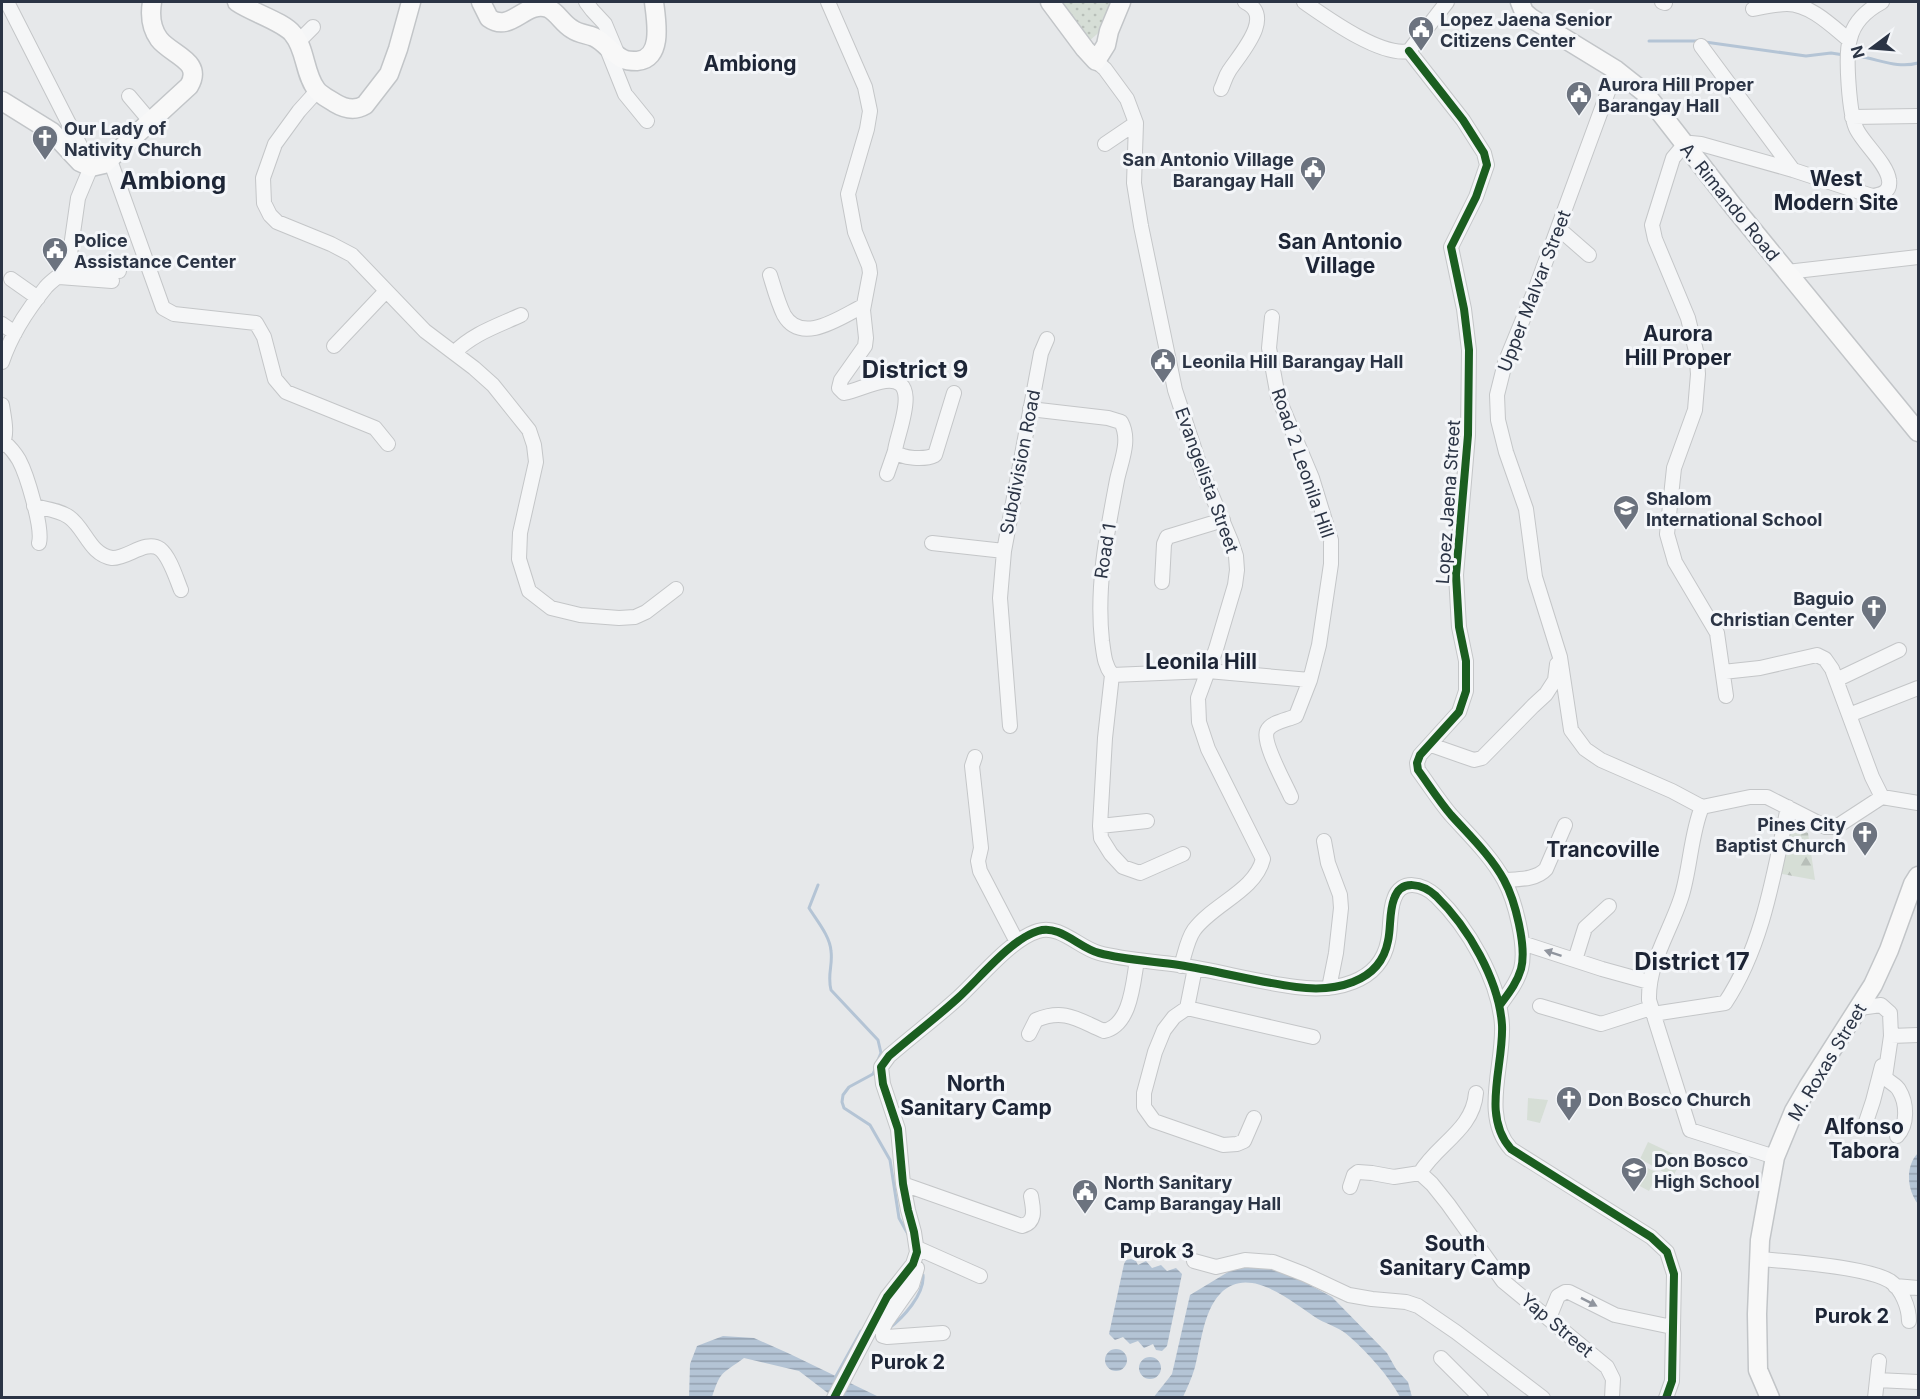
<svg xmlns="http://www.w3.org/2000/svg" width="1920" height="1399" viewBox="0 0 1920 1399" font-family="Inter,sans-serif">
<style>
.grass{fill:url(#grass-dots)}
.forest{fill:url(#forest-firs)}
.garden{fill:#d6ded6}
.water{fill:url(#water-rules)}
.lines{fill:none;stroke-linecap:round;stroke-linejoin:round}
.stream{stroke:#b4c4d5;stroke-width:3}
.minor-casing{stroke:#c4c6c8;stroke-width:16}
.major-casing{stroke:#c2c5c8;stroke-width:21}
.minor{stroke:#f5f6f7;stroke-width:14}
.major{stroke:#f8f8f8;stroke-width:18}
.cycleway-casing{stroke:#f4f6f9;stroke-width:11}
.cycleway{stroke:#1b5e20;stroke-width:8}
.oneway{fill:#90959e}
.labels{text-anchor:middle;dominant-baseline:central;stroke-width:6;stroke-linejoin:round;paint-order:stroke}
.poi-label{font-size:18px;font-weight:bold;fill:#2b3445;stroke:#f4f6f9;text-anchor:start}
.street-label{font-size:18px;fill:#2b3445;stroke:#f4f6f9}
.neighbourhood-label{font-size:20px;font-weight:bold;fill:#1d2536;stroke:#f4f6f9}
.quarter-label{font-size:21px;font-weight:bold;fill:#1d2536;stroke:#f4f6f9}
.district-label{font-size:24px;font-weight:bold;fill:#1d2536;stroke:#f4f6f9}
</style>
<defs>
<pattern id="grass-dots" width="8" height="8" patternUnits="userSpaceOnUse" patternTransform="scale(1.5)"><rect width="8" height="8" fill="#d6ded6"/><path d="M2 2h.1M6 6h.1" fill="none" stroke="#b8bfb9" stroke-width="1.8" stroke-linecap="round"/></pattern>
<pattern id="forest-firs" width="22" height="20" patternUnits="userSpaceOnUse" patternTransform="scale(1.5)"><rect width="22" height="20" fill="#d6ded6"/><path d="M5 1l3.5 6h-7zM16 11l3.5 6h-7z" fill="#b8bfb9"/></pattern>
<pattern id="water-rules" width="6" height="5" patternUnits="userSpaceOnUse" patternTransform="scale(1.5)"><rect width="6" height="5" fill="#b4c4d5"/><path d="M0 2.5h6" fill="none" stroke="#93a0af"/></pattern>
</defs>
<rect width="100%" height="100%" fill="#e6e8ea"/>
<path class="grass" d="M1054 2H1116L1104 28 1088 42Z"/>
<path class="forest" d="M1788 826 1808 833 1815 880 1777 873Z"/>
<path class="garden" d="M1528 1098 1548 1100 1540 1123 1527 1120Z
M1648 1142 1682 1158 1673 1177 1640 1159Z
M1633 1161 1658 1173 1649 1191 1625 1178Z"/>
<path class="water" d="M1918 1153V1204C1907 1190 1905 1166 1918 1153Z
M1131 1259 1136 1261 1138 1265 1146 1261 1152 1268 1161 1265 1167 1271 1176 1268 1182 1274 1167 1346 1162 1351 1156 1350 1153 1344 1144 1348 1138 1341 1130 1344 1123 1337 1115 1340 1109 1334 1124 1264 1126 1260Z
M1245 1267 1272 1269 1301 1280 1332 1297 1387 1353 1396 1369 1408 1382 1412 1397H1400C1388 1375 1369 1354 1350 1337 1341 1328 1329 1325 1318 1319 1293 1303 1249 1263 1220 1294 1203 1312 1201 1345 1195 1367 1192 1378 1187 1388 1183 1397L1153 1398 1172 1374 1190 1295 1233 1269Z
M723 1336 754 1338 790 1354 879 1397H833L799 1371 744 1358C721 1375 721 1370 712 1397L689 1398 690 1364 697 1346Z
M1105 1360a11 11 0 1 1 22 0a11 11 0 1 1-22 0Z
M1139 1368a11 11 0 1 1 22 0a11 11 0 1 1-22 0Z"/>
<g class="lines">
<path class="stream" d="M1649 41H1698
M1705 42 1806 56 1831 53 1844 55
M1857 56C1879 59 1897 69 1918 63
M818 885 809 908C817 921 830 936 831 951 833 966 827 974 831 990L878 1040 881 1053 878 1060
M876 1067 873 1074 849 1087 843 1095 842 1102 844 1108 870 1125 890 1160 899 1218 909 1236
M888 1329C903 1318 925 1294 923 1275
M835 1378 861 1331H863"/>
<g class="minor-casing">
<path id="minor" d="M586 2 592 10 605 24 618 55
M828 2 865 87 870 111 867 129 848 194 855 232 869 266 870 273 863 310 866 338 865 346 841 380 839 388 844 393C858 390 871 383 885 381 924 376 896 435 895 451 902 459 925 460 935 455L954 393
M1304 2C1327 18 1381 57 1409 51
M1662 2 1665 3
M1753 9C1763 7 1776 4 1787 4 1810 4 1832 26 1849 40
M298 42 313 27
M1701 46 1793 170
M607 49 625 94 647 121
M1409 51 1463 120 1484 153 1487 165 1476 197 1451 247 1464 309 1469 350 1468 435 1456 575 1459 627 1466 661V691L1459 712 1420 755 1417 763 1418 770C1429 785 1439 801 1451 815 1469 835 1491 856 1504 880 1515 900 1527 947 1521 969 1517 983 1508 994 1500 1005
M1409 51 1447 2
M1096 61 1105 69 1127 99 1136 123 1134 183 1141 226 1175 390 1202 472 1231 541 1236 556 1237 570 1235 585 1216 649 1198 698 1199 722 1208 749 1263 859C1255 891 1213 904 1194 930 1187 940 1185 954 1181 966
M1616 70 1537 285 1505 363 1497 395 1498 420 1506 452 1526 509 1535 577 1560 657 1571 730 1585 749 1601 760 1672 791 1702 807
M1221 89C1224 83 1225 77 1229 71 1239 55 1276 16 1245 2
M317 91 299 111 275 144 263 178 264 203 270 215 277 222 331 244 352 255 425 331 474 368 493 385 529 430 534 445 536 462 520 533 519 559 529 591 551 608 580 615 619 618 635 617 646 612 676 589
M129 96 151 122
M1852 117 1918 116
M1105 144 1136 123
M110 160 163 308 174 314 256 323 264 337 275 379 286 392 375 428 388 444
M1558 228 1589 255
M70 269 119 271
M1787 272 1918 257
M770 275C774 288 778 303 784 315 802 346 842 316 863 306
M59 277 112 281
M11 279 38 298
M1272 317 1269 348 1278 397 1312 478 1331 540V564L1319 645 1310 680 1296 716C1287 720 1271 722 1267 731 1262 743 1286 785 1291 797
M2 324 15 333
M334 346 386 291
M454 353C472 334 497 326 521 315
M2 362C11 335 28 309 46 287 52 280 61 275 68 268L78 198 91 167 7 2
M2 405C4 418 8 434 2 445
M1030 409 1108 418 1121 422C1131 440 1121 461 1117 480 1107 533 1096 586 1102 641 1104 654 1104 664 1112 675
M4 442C11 448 15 453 19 460 27 475 43 528 39 543
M887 474 895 451
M34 506C46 509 59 510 69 517 85 528 90 555 112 558 127 559 146 539 160 549 170 557 176 578 181 590
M932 543 1004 551
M1162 582 1164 544 1167 537 1223 520
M1723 672 1760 668 1817 655 1825 659 1832 669 1872 777 1882 797
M1112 675 1105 738 1100 826 1101 838 1111 854 1123 867 1140 873 1183 854
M1112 675 1208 671 1310 680
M1836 680 1899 650
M1726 696 1717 633 1675 562 1667 534 1674 468 1695 410 1698 374 1696 351 1688 318 1655 239 1652 225 1673 158 1684 145 1691 143 1701 144 1793 170 1872 196C1881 195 1891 192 1889 180 1887 164 1865 145 1857 130 1849 116 1845 54 1850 39 1854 21 1867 10 1882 2
M1849 715 1918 688
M1010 726 1000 598 1004 551 1041 353 1047 339
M1431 745 1474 760 1482 758 1533 706 1546 694 1555 680 1557 664
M975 757 972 766 981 848 978 861 980 871 1017 942
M1882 797 1918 803
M1702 807C1691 832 1690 871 1681 898 1670 932 1648 963 1649 1000L1690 1130 1775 1157
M1702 807 1750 797H1767L1826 827H1836L1882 797
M1100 826 1147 821
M1324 841 1328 863 1340 895 1341 908 1336 953 1329 988
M1504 880C1518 879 1536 880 1546 869L1565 825
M1522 943 1602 969 1649 982
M1575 960 1585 928 1609 906
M1195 968 1187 1008 1174 1017 1164 1030 1155 1052 1144 1093V1107L1154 1121 1223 1145 1237 1144 1244 1141 1254 1118
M1540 1006 1601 1024 1651 1008
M1187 1008 1313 1037
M1860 1008 1881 1005 1890 1013 1891 1036 1918 1035
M1653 1014 1725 1003C1763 946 1774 873 1788 807
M1029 1034 1036 1020C1065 1008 1078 1020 1104 1031 1131 1025 1133 983 1137 960
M1891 1036 1885 1077C1889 1083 1896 1084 1899 1090 1907 1103 1908 1125 1897 1136
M1864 1128 1873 1101 1882 1066
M1420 1173 1432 1184 1448 1204 1503 1281 1607 1367 1613 1379 1612 1398
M903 1184 1022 1226C1037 1222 1033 1208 1031 1196
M1350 1187 1354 1175 1358 1172 1372 1173 1394 1177 1420 1173C1437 1144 1473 1130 1476 1093
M917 1248 980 1276
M1758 1259C1787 1261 1867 1267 1890 1281 1902 1289 1909 1308 1909 1321
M1194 1261 1216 1267 1245 1260 1273 1262 1304 1274 1349 1295 1372 1299 1406 1302 1418 1306 1456 1332 1543 1398
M913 1264 917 1268 912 1285 886 1322 883 1328V1336L887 1337 943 1333
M1895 1286 1918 1288
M1549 1318 1558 1296 1565 1292H1569L1615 1315 1672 1327
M1441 1358 1481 1398
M1877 1380 1918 1382
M834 1398 887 1297 913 1264 917 1252 914 1232 908 1210 903 1184 898 1129 883 1084 881 1067 889 1056C912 1036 936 1018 958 998 980 978 1011 939 1038 931 1060 924 1079 948 1099 953 1125 960 1152 961 1179 965 1218 971 1257 982 1296 987 1333 992 1380 984 1388 941 1391 928 1389 912 1394 899 1401 878 1423 884 1436 896 1468 927 1499 980 1502 1025 1504 1065 1481 1116 1511 1149L1651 1237 1667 1252 1674 1274 1672 1381 1666 1398
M1875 1398 1879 1361"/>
</g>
<g class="major-casing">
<path id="major" d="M237 2C251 12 284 22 293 34 306 49 304 73 316 89 320 95 329 99 335 103 345 109 355 111 365 105L389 74 398 49 411 2
M481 2 489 18C511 34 525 0 548 8 557 12 563 24 572 29 579 34 587 34 594 37 605 42 612 54 623 59 627 61 633 61 637 61 664 59 656 19 654 2
M1050 2 1085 49 1096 61 1106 45 1109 31 1121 2
M1520 2 1524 12 1531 18 1616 70 1645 93 1733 206 1918 432
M2 101 52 132 80 162 91 167 104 164 189 86C204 61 171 55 159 39 151 28 150 14 152 2
M1770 1398 1758 1370 1757 1314 1760 1240 1775 1157 1794 1111 1808 1087 1873 985 1889 950 1913 884 1918 876"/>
</g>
<use href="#minor" class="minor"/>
<use href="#major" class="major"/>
<g class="cycleway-casing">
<path id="cycleway" d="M1409 51 1463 120 1484 153 1487 165 1476 197 1451 247 1464 309 1469 350 1468 435 1456 575 1459 627 1466 661V691L1459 712 1420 755 1417 763 1418 770C1429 785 1439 801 1451 815 1469 835 1491 856 1504 880 1515 900 1527 947 1521 969 1517 983 1508 994 1500 1005
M834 1398 887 1297 913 1264 917 1252 914 1232 908 1210 903 1184 898 1129 883 1084 881 1067 889 1056C912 1036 936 1018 958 998 980 978 1011 939 1038 931 1060 924 1079 948 1099 953 1125 960 1152 961 1179 965 1218 971 1257 982 1296 987 1333 992 1380 984 1388 941 1391 928 1389 912 1394 899 1401 878 1423 884 1436 896 1468 927 1499 980 1502 1025 1504 1065 1481 1116 1511 1149L1651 1237 1667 1252 1674 1274 1672 1381 1666 1398"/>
</g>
<use href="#cycleway" class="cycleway"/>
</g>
<defs><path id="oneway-solid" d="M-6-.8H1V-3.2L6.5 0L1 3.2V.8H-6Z" transform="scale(1.5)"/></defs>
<g class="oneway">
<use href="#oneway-solid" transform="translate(1553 953) rotate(-162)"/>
<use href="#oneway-solid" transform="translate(1589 1302) rotate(27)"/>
</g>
<defs>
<g id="civic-pin" transform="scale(1.35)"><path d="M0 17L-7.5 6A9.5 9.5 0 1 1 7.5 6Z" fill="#6c737f" stroke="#f4f6f9"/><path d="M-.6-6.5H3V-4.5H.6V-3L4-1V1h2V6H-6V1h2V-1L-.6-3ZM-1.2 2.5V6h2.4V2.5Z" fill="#fff"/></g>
<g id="church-pin" transform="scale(1.35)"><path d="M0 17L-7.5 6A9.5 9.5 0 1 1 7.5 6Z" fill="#6c737f" stroke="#f4f6f9"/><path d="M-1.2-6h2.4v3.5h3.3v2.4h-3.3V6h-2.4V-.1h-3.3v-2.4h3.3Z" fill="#fff"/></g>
<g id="school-pin" transform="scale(1.35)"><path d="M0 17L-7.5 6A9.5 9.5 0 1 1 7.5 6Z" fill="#6c737f" stroke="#f4f6f9"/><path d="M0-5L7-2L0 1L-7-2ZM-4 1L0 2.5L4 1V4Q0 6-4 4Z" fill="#fff"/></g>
</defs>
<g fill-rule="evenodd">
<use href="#civic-pin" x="1421" y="29"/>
<use href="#civic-pin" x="1579" y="94"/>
<use href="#church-pin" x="45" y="138"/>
<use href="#civic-pin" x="1313" y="169"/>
<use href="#civic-pin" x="55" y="250"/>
<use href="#civic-pin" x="1163" y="361"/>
<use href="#school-pin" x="1626" y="508"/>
<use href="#church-pin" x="1874" y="608"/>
<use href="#church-pin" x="1865" y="834"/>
<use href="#church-pin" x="1569" y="1099"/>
<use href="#school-pin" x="1634" y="1170"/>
<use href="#civic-pin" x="1085" y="1192"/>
</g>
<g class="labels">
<g class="poi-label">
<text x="1440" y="19">Lopez Jaena Senior<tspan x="1440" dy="21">Citizens Center</tspan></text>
<text x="1598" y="84">Aurora Hill Proper<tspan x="1598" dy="21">Barangay Hall</tspan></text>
<text x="64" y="128">Our Lady of<tspan x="64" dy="21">Nativity Church</tspan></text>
<text x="1294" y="159" text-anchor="end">San Antonio Village<tspan x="1294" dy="21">Barangay Hall</tspan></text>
<text x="74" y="240">Police<tspan x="74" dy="21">Assistance Center</tspan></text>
<text x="1182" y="361">Leonila Hill Barangay Hall</text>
<text x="1646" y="498">Shalom<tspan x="1646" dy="21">International School</tspan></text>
<text x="1854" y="598" text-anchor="end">Baguio<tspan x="1854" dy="21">Christian Center</tspan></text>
<text x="1846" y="824" text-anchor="end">Pines City<tspan x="1846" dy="21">Baptist Church</tspan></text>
<text x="1588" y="1099">Don Bosco Church</text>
<text x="1654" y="1160">Don Bosco<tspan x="1654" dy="21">High School</tspan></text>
<text x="1104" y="1182">North Sanitary<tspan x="1104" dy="21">Camp Barangay Hall</tspan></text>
</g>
<g class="street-label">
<text transform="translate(1730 202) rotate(51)">A. Rimando Road</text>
<text transform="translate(1534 291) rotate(-69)">Upper Malvar Street</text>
<text transform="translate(1020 462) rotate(-79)">Subdivision Road</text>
<text transform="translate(1303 463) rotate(71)">Road 2 Leonila Hill</text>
<text transform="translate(1207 480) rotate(70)">Evangelista Street</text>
<text transform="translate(1448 502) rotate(-86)">Lopez Jaena Street</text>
<text transform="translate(1105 551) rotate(-81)">Road 1</text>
<text transform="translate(1827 1062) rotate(-59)">M. Roxas Street</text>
<text transform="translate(1557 1325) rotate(40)">Yap Street</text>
</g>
<g class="neighbourhood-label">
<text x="1157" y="1251">Purok 3</text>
<text x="1852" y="1316">Purok 2</text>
<text x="908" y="1362">Purok 2</text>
</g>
<g class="quarter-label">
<text x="750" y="63">Ambiong</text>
<text x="1836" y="178">West<tspan x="1836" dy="24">Modern Site</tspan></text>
<text x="1340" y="241">San Antonio<tspan x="1340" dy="24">Village</tspan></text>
<text x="1678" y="333">Aurora<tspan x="1678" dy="24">Hill Proper</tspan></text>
<text x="1201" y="661">Leonila Hill</text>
<text x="1603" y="849">Trancoville</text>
<text x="976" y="1083">North<tspan x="976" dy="24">Sanitary Camp</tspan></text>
<text x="1864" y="1126">Alfonso<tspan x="1864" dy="24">Tabora</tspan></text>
<text x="1455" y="1243">South<tspan x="1455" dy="24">Sanitary Camp</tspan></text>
</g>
<g class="district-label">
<text x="173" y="180">Ambiong</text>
<text x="915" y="369">District 9</text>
<text x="1692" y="961">District 17</text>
</g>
</g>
<rect width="1920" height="1399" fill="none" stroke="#2b3445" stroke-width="6"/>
<g transform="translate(1872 48) rotate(254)" stroke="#f4f6f9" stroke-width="4.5" paint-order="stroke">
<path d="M0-4.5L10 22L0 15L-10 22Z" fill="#2b3445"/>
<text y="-9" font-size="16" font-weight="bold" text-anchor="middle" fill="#2b3445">N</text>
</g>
</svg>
